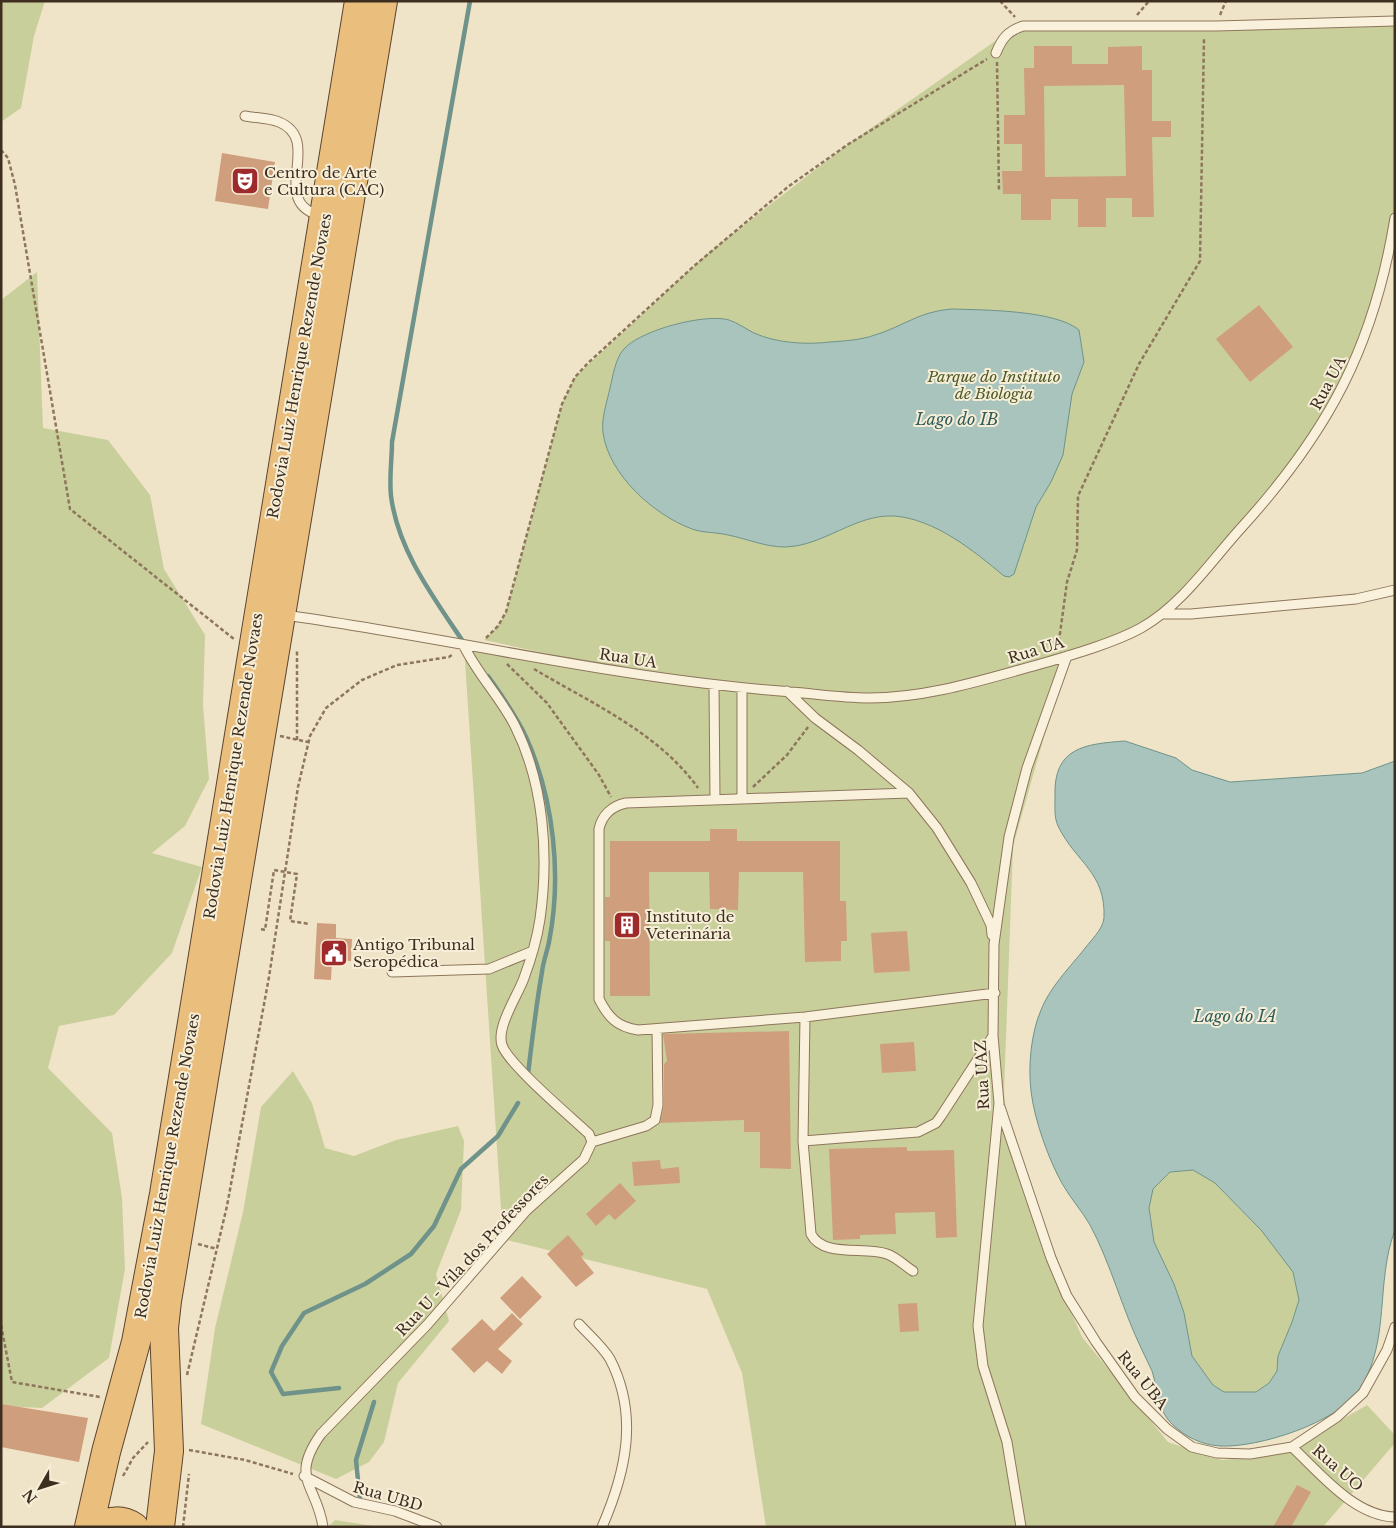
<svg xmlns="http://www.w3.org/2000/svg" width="1396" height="1528" viewBox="0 0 1396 1528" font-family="'Libre Baskerville',serif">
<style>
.green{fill:#c9cf9b}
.water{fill:#a9c4bc;stroke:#6f938a;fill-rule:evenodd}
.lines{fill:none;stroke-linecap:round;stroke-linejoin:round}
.stream{stroke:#6f938a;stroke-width:4.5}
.building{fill:#cf9f7d;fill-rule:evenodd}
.service-casing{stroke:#8d765c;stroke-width:11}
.trunk-casing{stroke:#5b4430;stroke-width:30}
.path{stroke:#8d765c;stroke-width:2.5;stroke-dasharray:4 2.5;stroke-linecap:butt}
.service{stroke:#faf1dc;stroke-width:9}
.trunk{stroke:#eabe7c;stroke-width:28}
.labels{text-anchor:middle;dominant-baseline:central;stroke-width:4;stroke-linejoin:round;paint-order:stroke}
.poi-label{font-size:15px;fill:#3d2e20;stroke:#f7eed8;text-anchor:start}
.street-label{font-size:15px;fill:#3d2e20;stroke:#f7eed8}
.park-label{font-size:15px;font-style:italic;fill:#4d5a26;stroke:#f7eed8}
.water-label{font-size:16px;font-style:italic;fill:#2f5d5a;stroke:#f7eed8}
</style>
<rect width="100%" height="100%" fill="#f0e4c8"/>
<path class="green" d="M1 1H45L34 36 21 108 1 122Z
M1395 21V218L1363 343 1304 453 1194 582 1139 629 1067 656 1013 846 1004 1093 1008 1134 1039 1238 1082 1337 1168 1442 1222 1460 1282 1454 1367 1405 1395 1435V1443L1323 1527H766L742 1373 707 1289 503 1239 464 646 587 662 484 640 498 626 506 612 562 404 575 377 708 253 847 145 1008 32 1023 26Z
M37 272 43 428 108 440 150 495 164 569 205 635 203 705 209 779 185 826 152 853 202 867 172 953 114 1015 59 1026 48 1068 112 1133 122 1198 125 1269 109 1358 42 1408 1 1406V300Z
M293 1071 312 1103 325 1148 354 1156 396 1140 458 1126 464 1141 461 1210 436 1274 449 1321 398 1383 384 1442 369 1462 336 1479 201 1424 215 1328 243 1212 261 1107Z
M1193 1170 1215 1183 1261 1230 1293 1272 1299 1300 1292 1322 1278 1356 1277 1371 1269 1383 1256 1392H1224L1213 1385 1192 1356 1187 1330 1174 1284 1154 1242 1149 1208 1152 1189 1170 1172Z
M335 1520 380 1527H328Z"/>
<path class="water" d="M951 309C984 310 1055 310 1079 330L1084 362 1072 394 1063 455 1051 482 1036 507 1014 574 1009 577 1004 576C974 551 935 519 894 516 855 514 824 546 785 547 765 547 748 539 728 535 716 532 703 533 692 529 654 515 609 475 603 433 601 419 607 402 610 388 613 376 615 360 623 350 639 330 706 313 729 320 738 323 746 329 754 333 776 343 806 345 830 342 844 341 861 340 875 335 904 326 918 312 951 309Z
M1125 741 1176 758 1192 770 1230 782 1362 773 1395 761V1230C1375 1282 1391 1342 1359 1390 1337 1423 1258 1448 1220 1446 1202 1445 1186 1437 1173 1425 1157 1410 1158 1390 1152 1371 1149 1364 1145 1357 1142 1350 1122 1309 1111 1264 1090 1225 1082 1211 1071 1199 1063 1185 1049 1161 1034 1119 1031 1091 1028 1066 1031 1033 1041 1010 1049 989 1068 969 1082 952 1089 942 1103 930 1104 918 1106 872 1076 863 1058 826 1054 817 1055 807 1055 797 1053 747 1085 744 1125 741ZM1193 1170 1215 1183 1261 1230 1293 1272 1299 1300 1292 1322 1278 1356 1277 1371 1269 1383 1256 1392H1224L1213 1385 1192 1356 1184 1313 1174 1284 1154 1242 1149 1208 1153 1189 1170 1172Z"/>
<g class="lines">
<path class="stream" d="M464 643C434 598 398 551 391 496 389 478 392 459 392 442L470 1
M488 676C502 696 516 715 526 737 554 799 562 876 549 942 547 952 543 962 542 972 536 1006 532 1040 528 1074
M339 1388 283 1394 271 1372 282 1346 304 1313 365 1284 411 1254 434 1226 461 1169 498 1136 518 1103
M360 1501 356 1460 374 1402"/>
</g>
<path class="building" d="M1034 46H1072V64H1108V47L1142 46V70H1152V121H1171V137H1152L1154 217H1132V198H1106V227H1078V199H1051V220H1021V194H1003L1002 171H1022V144H1004V115H1025L1024 68H1034ZM1124 85 1126 176 1045 177 1044 86Z
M222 153 275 162 268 209 215 201Z
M1259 305 1293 347 1250 382 1216 339Z
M710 829H737V841H840V901H846L847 941H841V961L805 962 803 872H739L738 910 710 909 709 872H649L650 996H610V941H605V897H610V841H710Z
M317 923 336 924V938L352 939 351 961 332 960 331 980 314 979Z
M907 931 910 971 874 973 871 933Z
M789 1031 791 1169 760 1168V1132H744V1120L660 1123 664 1105V1064L667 1061 663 1034Z
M914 1042 916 1071 882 1073 880 1044Z
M907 1147V1151L954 1150 957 1237 936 1238 935 1212 895 1213 896 1234 860 1235V1239L833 1240 829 1149Z
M660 1160 661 1169 679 1167 680 1183 634 1186 632 1162Z
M620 1183 636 1201 615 1220 609 1214 596 1226 586 1214Z
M568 1235 584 1254 581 1257 594 1273 576 1287 547 1254Z
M522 1276 542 1297 520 1319 500 1298Z
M917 1303 919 1331 900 1332 898 1304Z
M512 1313 523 1324 498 1349 512 1361 502 1374 487 1361 474 1373 451 1349 482 1319 494 1331Z
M1 1404 88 1418 79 1462 1 1447Z
M1297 1485 1311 1492 1291 1527H1273Z"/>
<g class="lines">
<g class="service-casing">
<path id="service" d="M996 53C1002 38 1008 31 1023 26H1216L1395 21
M245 116C256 118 269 118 279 122 325 141 266 203 322 216
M1162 614H1191L1356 599 1395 590
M285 615C450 638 614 678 780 691 810 693 840 698 869 698 927 698 982 680 1037 665 1068 656 1114 643 1141 628 1182 605 1211 561 1242 527 1329 431 1374 346 1395 218
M714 685 715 800
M787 691 815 718 858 750 909 793 937 828 971 883 991 925 992 935
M909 793 626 803C612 806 602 815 599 829V999C608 1017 617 1027 638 1030L805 1017 995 993
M742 798V688
M392 972 489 969 533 951
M805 1017 803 1141 811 1234C823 1258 865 1246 887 1254 896 1257 905 1266 913 1271
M1000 1107 1051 1258 1067 1296 1096 1342 1135 1397 1167 1429 1192 1447 1217 1453 1250 1454 1292 1447 1337 1417 1363 1393 1387 1350 1395 1327
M803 1141 918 1132 936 1123 941 1116 993 1036
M592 1142 646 1126 655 1120 658 1105 657 1029
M579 1324C589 1335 603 1347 610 1359 639 1415 626 1472 602 1527
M1292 1447C1320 1473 1354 1516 1395 1517
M304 1476 354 1502 395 1511 437 1527
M323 1527C317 1485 289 1479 321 1434L427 1325 526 1211 584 1159 592 1142 589 1134C571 1117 508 1064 502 1045 496 1027 518 995 524 978 531 959 537 939 540 919 549 855 544 784 515 726 501 698 478 675 464 646
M1021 1527 1007 1442 983 1366 978 1326 999 1103 993 1036 994 944 1009 837 1027 768 1067 656"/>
</g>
<g class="trunk-casing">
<path id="trunk" d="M89 1527 106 1452 136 1342 164 1194 359 1
M99 1527C110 1520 122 1519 134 1527
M160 1527 169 1451 164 1328 167 1301 383 1"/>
</g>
<path class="path" d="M1000 1 1015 17
M1137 15 1149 1
M1220 15 1226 1
M997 62 999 192
M1 150 8 158 15 185 70 509 234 639
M486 638 498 626 506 612 562 404 575 377 588 363 694 266 789 186 847 145 987 59
M1058 648 1067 582 1077 550 1078 496 1139 364 1200 261 1204 38
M507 664 547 703 599 775 611 797
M534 669C591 703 659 733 698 788
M280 736 308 742
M297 740V651
M753 787 787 755 808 727
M261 929 265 930 274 870 297 874 290 921 310 924
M198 1244 217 1249
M1 1325 12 1382 100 1397
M187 1375 227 1206 269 977 298 787 310 736 326 708 362 680 397 665 449 657 453 654
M189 1450 245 1460 293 1474
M123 1476 133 1458 148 1442
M183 1527 189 1474"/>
<use href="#service" class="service"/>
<use href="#trunk" class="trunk"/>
</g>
<defs>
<g id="theatre-square" transform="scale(1.4375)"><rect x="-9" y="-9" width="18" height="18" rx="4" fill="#9e2a2b" stroke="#f7eed8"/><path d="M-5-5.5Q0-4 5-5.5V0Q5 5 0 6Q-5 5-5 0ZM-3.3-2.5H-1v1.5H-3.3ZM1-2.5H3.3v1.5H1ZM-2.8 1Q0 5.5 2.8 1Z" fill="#fff"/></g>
<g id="building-square" transform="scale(1.4375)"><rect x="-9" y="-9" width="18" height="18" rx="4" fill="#9e2a2b" stroke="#f7eed8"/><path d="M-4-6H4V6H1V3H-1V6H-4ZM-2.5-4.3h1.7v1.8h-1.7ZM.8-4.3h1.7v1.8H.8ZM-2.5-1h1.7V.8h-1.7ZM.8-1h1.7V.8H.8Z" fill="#fff"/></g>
<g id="civic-square" transform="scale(1.4375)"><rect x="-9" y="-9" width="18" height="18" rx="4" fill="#9e2a2b" stroke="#f7eed8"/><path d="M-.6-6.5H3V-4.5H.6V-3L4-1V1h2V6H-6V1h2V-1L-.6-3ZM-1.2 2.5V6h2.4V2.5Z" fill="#fff"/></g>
</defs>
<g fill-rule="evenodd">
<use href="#theatre-square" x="245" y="181"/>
<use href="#building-square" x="627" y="925"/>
<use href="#civic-square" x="334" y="953"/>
</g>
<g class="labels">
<g class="poi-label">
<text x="264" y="172">Centro de Arte<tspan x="264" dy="17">e Cultura (CAC)</tspan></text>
<text x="646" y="916">Instituto de<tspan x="646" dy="17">Veterinária</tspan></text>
<text x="353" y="944">Antigo Tribunal<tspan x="353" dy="17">Seropédica</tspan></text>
</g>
<g class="street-label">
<text transform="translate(299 366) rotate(-80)">Rodovia Luiz Henrique Rezende Novaes</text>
<text transform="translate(1328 383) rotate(-62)">Rua UA</text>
<text transform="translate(1036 650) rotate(-17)">Rua UA</text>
<text transform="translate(628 658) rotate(9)">Rua UA</text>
<text transform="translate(233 766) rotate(-81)">Rodovia Luiz Henrique Rezende Novaes</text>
<text transform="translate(982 1075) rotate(-93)">Rua UAZ</text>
<text transform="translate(167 1166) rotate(-80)">Rodovia Luiz Henrique Rezende Novaes</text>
<text transform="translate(472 1255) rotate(-47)">Rua U - Vila dos Professores</text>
<text transform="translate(1143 1380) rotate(51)">Rua UBA</text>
<text transform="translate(1338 1468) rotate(41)">Rua UO</text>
<text transform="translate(388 1496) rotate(16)">Rua UBD</text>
</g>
<g class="park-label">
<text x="994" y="376">Parque do Instituto<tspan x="994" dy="17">de Biologia</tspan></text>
</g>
<g class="water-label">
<text x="957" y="419">Lago do IB</text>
<text x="1235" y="1016">Lago do IA</text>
</g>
</g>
<rect width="1396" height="1528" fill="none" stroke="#3d2e20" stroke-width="5"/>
<g transform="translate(40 1488) rotate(231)" stroke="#f7eed8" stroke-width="4" paint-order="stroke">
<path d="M0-4L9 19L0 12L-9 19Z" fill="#3d2e20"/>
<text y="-8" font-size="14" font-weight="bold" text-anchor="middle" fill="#3d2e20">N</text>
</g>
</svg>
